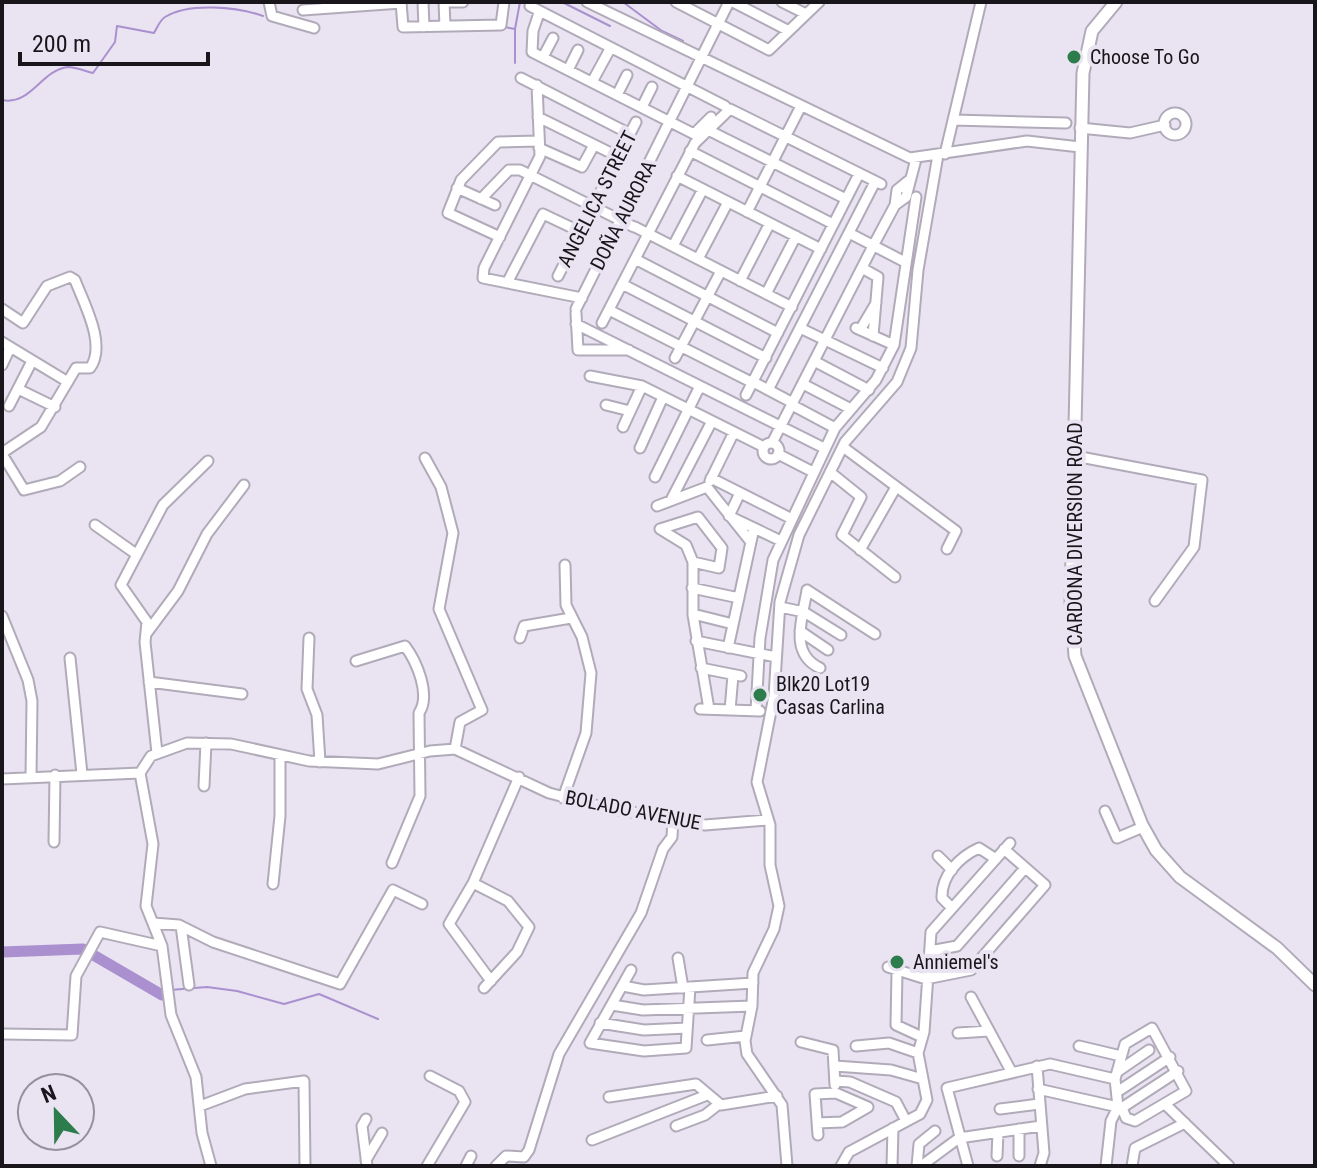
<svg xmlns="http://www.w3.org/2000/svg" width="1317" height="1168" viewBox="0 0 1317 1168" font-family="'Roboto Condensed',sans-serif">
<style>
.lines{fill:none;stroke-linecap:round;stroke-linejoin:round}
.stream{stroke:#aa90ce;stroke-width:2}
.river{stroke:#aa90ce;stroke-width:11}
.minor-casing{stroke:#b1abb9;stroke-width:13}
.major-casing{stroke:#b1abb9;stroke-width:15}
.minor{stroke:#fff;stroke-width:9}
.major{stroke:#fff;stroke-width:11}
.poi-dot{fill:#2d7c4c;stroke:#e9e3f2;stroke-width:3}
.labels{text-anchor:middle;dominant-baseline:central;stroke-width:8;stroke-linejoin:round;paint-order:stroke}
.poi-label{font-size:20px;fill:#18161b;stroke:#e9e3f2;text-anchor:start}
.street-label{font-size:20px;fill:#18161b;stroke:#e9e3f2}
</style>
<rect width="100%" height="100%" fill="#e9e3f2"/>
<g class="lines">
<path class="stream" d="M562 2 610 26
M623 2 662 31 683 41
M504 27 515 29 520 2
M515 29V63
M2 100C31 106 41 70 68 67 75 67 85 71 93 73L115 42 117 26 154 33C157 28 160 20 165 17 189 2 238 7 263 16
M170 990 207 987 237 991 284 1004 319 994 378 1019"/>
<path class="river" d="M2 952 83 949 162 995"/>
<g class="minor-casing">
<path id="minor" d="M269 2 272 16 314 28
M401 2 403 27 501 25 504 2
M423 2 424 27
M444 2 445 26
M444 2H463
M587 2 910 158 1027 141 1080 147
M676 2 769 50 819 2
M733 2 789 31
M782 2 806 14
M530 6 725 106
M303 10 401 3
M539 13 533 31 532 52 694 134 711 117
M543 57 553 38
M568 70 578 50
M521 78 630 134
M592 82 610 49
M537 85 540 156 484 268 483 278 582 298
M617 95 627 75
M642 107 652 87
M1164 124a11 11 0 1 1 22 0a11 11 0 1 1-22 0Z
M538 117 619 157
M954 120 1066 123
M1080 128 1130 133 1165 125
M708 130 846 199
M539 148 582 167 594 145
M690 151 833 224
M945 154 981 2
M677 176 821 249
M457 188 495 205
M481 199 509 170H520L634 227
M895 205 897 190 908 181
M747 212 801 106
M635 227 792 307
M849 233 905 262
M500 237 448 213 461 180 498 142 539 141
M673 246 703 189
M635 259 778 333
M698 259 728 202
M862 268 878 277 873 336
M558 276 636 122
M740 281 770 223
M507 283 543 214 581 232
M622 284 766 358
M766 294 796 236
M2 309 23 323 47 286 70 277 75 280C84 304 107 345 90 368H76L41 427 2 453
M576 309 729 2
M609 310 753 383
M576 313 578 350H629
M602 323 695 143 730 109 881 184
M576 324 824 448
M800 328 883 368
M856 328 894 345
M860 330 876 303
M2 342 68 382
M675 358 721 271
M814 361 869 390
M2 365 10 348
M590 376 642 386 764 447
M757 384 793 403
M803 384 851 409
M18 389 55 407
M768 390 875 182
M746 395 859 174
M606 405 630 411
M792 405 835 428
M9 406 31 363
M623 427 642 386
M772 443 873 246 895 205 906 197 916 159
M763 451a8 8 0 1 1 16 0a8 8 0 1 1-16 0Z
M843 447 956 531 947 549
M640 448 663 397
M2 454 24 490 60 481 80 467
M778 454 813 472
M1075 456 1202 480 1194 547 1155 601
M425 458 441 487 453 533 439 609 482 710 460 722 455 749
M830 472 861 497 842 535 895 577
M655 477 700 386
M711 478 790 518
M710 481 734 432
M707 487 750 541
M740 493 729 516 781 541
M672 498 712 421
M657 506 707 487
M95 525 136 554
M660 529 686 545 693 562V615L709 709
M660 529 698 517 722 548 719 568 693 562
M860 550 896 487
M692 588 739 598
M780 607 804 612 841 635
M693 614 733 624
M2 616 28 680 32 701 31 777
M800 631 828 650
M146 634 178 591 207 534 244 485
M309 638 307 689 317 715 320 762
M520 638 524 626 571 618
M696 641 776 657
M728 648 754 528
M70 658 82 774
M356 661 405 646C417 662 431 695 419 713L420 796 392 863
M701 668 741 676
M820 668C788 653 803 617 807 590L875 634
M149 682 242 694
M700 709 760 711
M730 710 733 675
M756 711 760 638 773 560 835 428 876 380 894 345 916 197
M157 753 145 642 147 622 121 585 163 505 208 461
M2 779 140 773
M204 786 206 743
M563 798 586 733 591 673 582 637 566 605 565 565
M1105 811 1117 838 1143 827
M54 842 55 775
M938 856 952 870
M473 883 508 901 529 927 517 952 484 988
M273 884 280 816V755
M952 908 942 898C941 876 959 857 979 848L996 859
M153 923 179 925 213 942 340 984 393 890 422 904
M181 926 189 985
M930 951 957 946 1025 868
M678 958 683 988
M888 967 926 979 971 970 1045 885 1004 849
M631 970 590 1043 644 1051 686 1048 690 987
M897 971 896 1025 922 1037
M491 981 449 924 473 883 519 777
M623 986 644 990 753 983
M971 997 1011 1071
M612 1005 643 1010 752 1006
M600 1023 644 1030 687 1028
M958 1033 989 1031
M2 1034 72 1035 76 976 100 932 162 946
M707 1040 746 1036
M801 1042 833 1050 835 1085
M856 1046 889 1043 918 1053
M1079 1046 1121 1056
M835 1066 891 1070 923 1079
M1037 1066 1044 1153 1040 1166
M1117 1072 1149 1050
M835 1081 850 1082 896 1102 906 1121
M1038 1089 1118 1107
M1117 1092 1170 1057
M609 1097 696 1084 721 1105 777 1096
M200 1106 245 1089 304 1081 305 1166
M1167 1106 1229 1166
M1000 1109 1039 1104
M1117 1111 1178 1071
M366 1119 362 1126 367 1166
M817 1123 842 1122 868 1107
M676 1126 705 1115 719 1104
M1019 1129V1156
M818 1135 815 1094 836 1093 868 1107
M592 1140 707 1095
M997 1156 998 1132
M366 1160 382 1133
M211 1166 202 1133 196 1077 171 1015 162 946 146 906 153 844 140 773 151 756 187 743 231 744 309 761 378 764 430 751 455 749 549 793 603 807 705 825 768 820
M427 1166 465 1102 459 1091 430 1076
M466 1166 471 1156
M496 1166 506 1156 524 1157 529 1150 559 1054 641 913 663 849 672 837 673 818
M787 1166 782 1105 747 1054 745 1041 752 1006 753 973 774 929 779 906 770 865V825L757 782 774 696 780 602 799 535 845 442 897 382 911 348 918 270 938 155
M841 1166 849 1152 920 1114 927 1100 918 1053 924 1032 931 932 1010 843
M892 1166 893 1128
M917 1166 919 1144 935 1131
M921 1166 959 1138 1041 1126
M968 1166 947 1088 1050 1064 1115 1079
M1106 1166 1111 1121 1118 1107 1115 1079 1125 1044 1152 1028 1186 1091 1135 1121 1126 1118 1122 1108
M1132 1166 1135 1148 1185 1123"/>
</g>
<g class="major-casing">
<path id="major" d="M1116 2 1092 31 1083 73 1071 603 1075 656 1142 825 1156 850 1180 877 1277 948 1315 985"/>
</g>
<use href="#minor" class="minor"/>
<use href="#major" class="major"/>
</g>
<g class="poi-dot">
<circle cx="1074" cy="57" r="8"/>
<circle cx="760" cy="695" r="8"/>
<circle cx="897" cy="962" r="8"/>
</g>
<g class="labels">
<g class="poi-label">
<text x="1090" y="57">Choose To Go</text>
<text x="776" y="684">Blk20 Lot19<tspan x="776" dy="23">Casas Carlina</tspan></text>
<text x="913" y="962">Anniemel's</text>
</g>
<g class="street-label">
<text transform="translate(597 199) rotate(-63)">ANGELICA STREET</text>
<text transform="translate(623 215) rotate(-63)">DOÑA AURORA</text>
<text transform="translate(1075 534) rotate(-90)">CARDONA DIVERSION ROAD</text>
<text transform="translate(633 810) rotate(11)">BOLADO AVENUE</text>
</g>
</g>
<rect width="1317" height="1168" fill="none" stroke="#18161b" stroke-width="8"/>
<g transform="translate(56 1112) rotate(338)"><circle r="38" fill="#e9e3f2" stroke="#95919c" stroke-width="2"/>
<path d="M0-6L14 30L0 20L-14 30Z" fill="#2d7c4c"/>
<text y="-12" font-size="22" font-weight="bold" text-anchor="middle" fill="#18161b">N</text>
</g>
<path d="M20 52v12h188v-12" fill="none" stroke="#18161b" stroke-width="4"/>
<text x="32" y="52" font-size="24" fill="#18161b" stroke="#e9e3f2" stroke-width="6" paint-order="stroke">200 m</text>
</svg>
